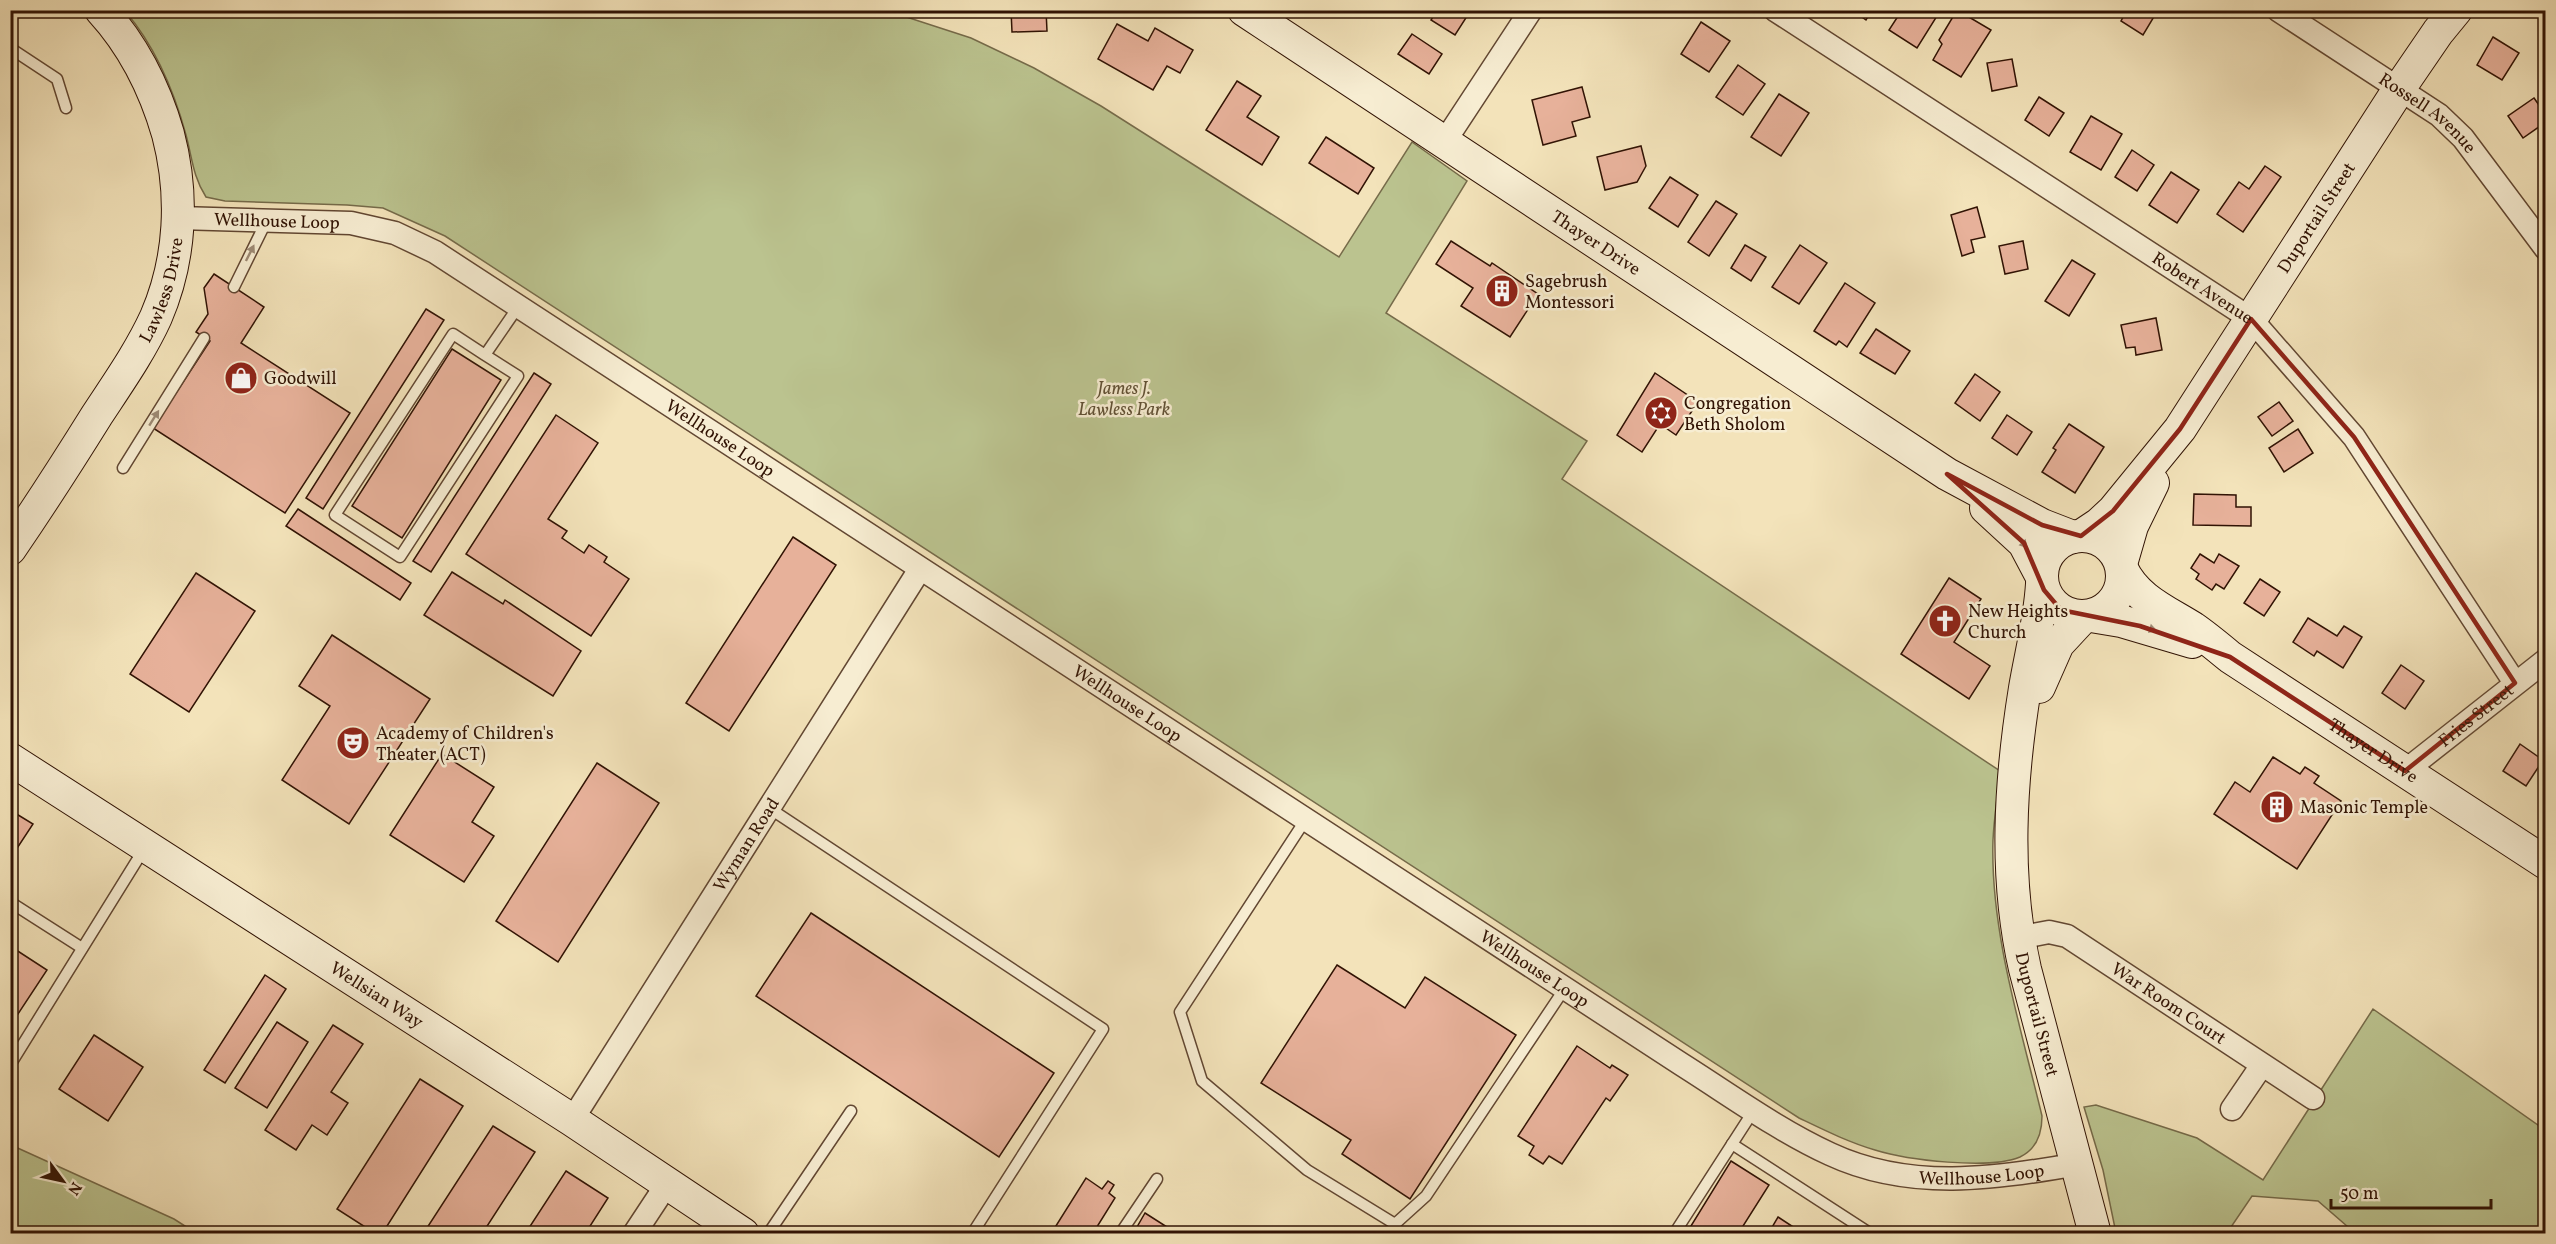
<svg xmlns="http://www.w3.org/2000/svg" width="2556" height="1244" viewBox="0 0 2556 1244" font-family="Vollkorn,serif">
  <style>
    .green { fill: #bbc38f; stroke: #766b4a; stroke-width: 1.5 }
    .building { fill: #e7b19a; stroke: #311304; stroke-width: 1.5 }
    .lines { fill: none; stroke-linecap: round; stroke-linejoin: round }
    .lane-casing { stroke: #624732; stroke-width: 13 }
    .street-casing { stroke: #624732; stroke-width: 25 }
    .secondary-casing { stroke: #311304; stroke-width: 34 }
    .lane { stroke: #f7edd2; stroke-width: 10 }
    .street { stroke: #f7edd2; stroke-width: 22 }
    .secondary { stroke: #f7edd2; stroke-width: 32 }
    .oneway { fill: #9e8b75 }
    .marked { fill: none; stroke: #8f2418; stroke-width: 4.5; stroke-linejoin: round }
    .labels { text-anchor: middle; stroke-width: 5; stroke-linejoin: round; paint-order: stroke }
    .street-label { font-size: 18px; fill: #311304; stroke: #f7edd2 }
    .poi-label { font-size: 18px; fill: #311304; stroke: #f7edd2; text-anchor: start }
    .park-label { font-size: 18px; font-style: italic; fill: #615135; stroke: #f7edd2 }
  </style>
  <rect width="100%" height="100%" fill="#f3e3ba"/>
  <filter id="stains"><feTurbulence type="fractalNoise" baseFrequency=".00333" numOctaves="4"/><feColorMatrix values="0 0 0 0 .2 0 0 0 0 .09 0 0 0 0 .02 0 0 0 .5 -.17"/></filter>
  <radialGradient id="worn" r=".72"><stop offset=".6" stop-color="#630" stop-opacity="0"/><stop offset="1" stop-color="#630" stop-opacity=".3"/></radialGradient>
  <!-- green -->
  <g class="green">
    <path d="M125 11H888L971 38 1034 68 1101 106 1339 257 1412 142 1467 181 1386 313 1587 441 1562 479 2000 771C1998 794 1994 817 1993 840 1990 931 2021 1028 2042 1116 2042 1132 2037 1149 2020 1157 1989 1170 1907 1160 1875 1150 1848 1142 1824 1130 1799 1118L445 236 383 208 347 205 225 201 206 197C193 177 192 157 186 135 174 91 155 46 125 11Z"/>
    <polygon points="2373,1009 2545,1130 2545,1233 2355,1233 2318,1201 2252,1196 2227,1233 2116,1233 2103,1170 2084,1107 2096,1105 2197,1138 2263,1180"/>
    <polygon points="11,1145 174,1219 196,1233 11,1233"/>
  </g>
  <!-- building -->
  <g class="building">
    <polygon points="1011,10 1046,10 1047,31 1012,32"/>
    <polygon points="1437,10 1471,10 1455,35 1431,20"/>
    <polygon points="1852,10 1872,10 1866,20"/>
    <polygon points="1902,10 1928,10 1937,16 1917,48 1889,30"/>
    <polygon points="1957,10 1991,30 1961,77 1933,60 1942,44 1939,40"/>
    <polygon points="2127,10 2158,10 2143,35 2121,21"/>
    <polygon points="1701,22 1730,41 1709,72 1681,54"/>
    <polygon points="1117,24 1148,41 1155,28 1193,50 1180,73 1167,66 1153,90 1098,59"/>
    <polygon points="1412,34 1442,54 1429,74 1398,54"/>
    <polygon points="2493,37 2519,53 2502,80 2477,65"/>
    <polygon points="2012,59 2017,86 1992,91 1987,63"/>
    <polygon points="1738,65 1765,84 1743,115 1716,97"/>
    <polygon points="1237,81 1261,96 1247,117 1279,137 1262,165 1206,130"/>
    <polygon points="1582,87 1590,117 1572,122 1576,136 1543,145 1532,100"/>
    <polygon points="1779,94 1809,113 1781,156 1751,137"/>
    <polygon points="2039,97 2064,113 2049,136 2025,120"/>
    <polygon points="2534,98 2546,115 2546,122 2523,138 2508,116"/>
    <polygon points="2091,116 2122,134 2101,170 2070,152"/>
    <polygon points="1326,137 1374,168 1358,194 1309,163"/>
    <polygon points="1641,146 1646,166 1637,182 1605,190 1597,157"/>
    <polygon points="2132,150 2154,165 2137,191 2115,177"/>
    <polygon points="2265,166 2281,177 2243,232 2217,214 2239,182 2249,189"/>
    <polygon points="2171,172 2199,190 2177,223 2149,205"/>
    <polygon points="1670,177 1698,195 1678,227 1649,208"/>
    <polygon points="1716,201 1737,214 1709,256 1688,242"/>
    <polygon points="1977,207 1985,237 1971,240 1974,252 1962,256 1951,215"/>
    <polygon points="1451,241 1490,266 1492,263 1538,294 1510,337 1461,306 1473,288 1436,264"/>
    <polygon points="2023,241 2028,269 2005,274 1999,246"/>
    <polygon points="1745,245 1766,257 1751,281 1731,268"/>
    <polygon points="1800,245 1827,263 1799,304 1772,287"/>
    <polygon points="2072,260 2095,274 2069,316 2045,301"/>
    <polygon points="214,274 264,307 241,343 350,413 285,513 153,428 210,341 196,332 208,314 204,288"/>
    <polygon points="1845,283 1875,303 1847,347 1839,341 1836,345 1814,331"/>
    <polygon points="426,309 444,320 323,509 306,498"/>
    <polygon points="2156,318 2162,350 2136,355 2135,347 2126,348 2121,325"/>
    <polygon points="1876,329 1910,351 1895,374 1860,353"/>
    <polygon points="452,349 501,380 402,538 352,506"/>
    <polygon points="534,373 551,384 431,572 413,561"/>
    <polygon points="1655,373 1698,402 1676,435 1660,424 1642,452 1617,435"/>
    <polygon points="1975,374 2000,392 1980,421 1955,403"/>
    <polygon points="2279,402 2293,421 2272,436 2258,417"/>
    <polygon points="556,415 598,443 548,519 567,531 562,538 584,553 589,545 607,557 604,562 629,579 591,636 466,554"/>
    <polygon points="2007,415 2032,432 2017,455 1992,438"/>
    <polygon points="2069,424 2104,447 2075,493 2042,472 2056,450 2053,448"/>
    <polygon points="2298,429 2313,453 2284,472 2269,448"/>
    <polygon points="2194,494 2236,495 2236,507 2251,507 2251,526 2193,525"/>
    <polygon points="298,509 411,583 400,600 286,526"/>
    <polygon points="793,537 836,565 729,731 686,703"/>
    <polygon points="2200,554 2214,563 2219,554 2239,566 2224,589 2216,584 2212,590 2196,579 2199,574 2191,568"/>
    <polygon points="452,572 503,604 505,600 581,651 553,696 424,615"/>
    <polygon points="196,573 255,611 189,712 130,674"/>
    <polygon points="1949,578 1981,599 1954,642 1990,666 1969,699 1901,654"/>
    <polygon points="2260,579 2280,592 2264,616 2244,603"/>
    <polygon points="2308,618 2337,636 2344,626 2362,637 2343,668 2317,651 2314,656 2293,642"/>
    <polygon points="332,635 430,699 349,824 282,780 330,706 299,686"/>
    <polygon points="2401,665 2424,681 2405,709 2382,693"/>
    <polygon points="2520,744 2543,760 2526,786 2503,771"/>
    <polygon points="442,754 494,787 472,822 494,836 464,882 390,835"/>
    <polygon points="2273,757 2300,774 2305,767 2319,776 2314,783 2341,801 2297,869 2214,814 2235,782 2250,792"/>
    <polygon points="597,763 659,803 558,962 496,921"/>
    <polygon points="10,810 33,824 10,859"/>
    <polygon points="811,913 1054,1073 999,1157 756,996"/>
    <polygon points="10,946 47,970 14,1020 10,1017"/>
    <polygon points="1337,965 1405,1008 1425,977 1516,1035 1410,1199 1342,1154 1351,1140 1261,1083"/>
    <polygon points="265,975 286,989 225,1083 204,1070"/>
    <polygon points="277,1022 308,1042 267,1108 235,1088"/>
    <polygon points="333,1025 363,1044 331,1092 348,1103 327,1135 312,1125 296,1150 265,1130"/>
    <polygon points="94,1035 143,1067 108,1121 59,1089"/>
    <polygon points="1577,1046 1610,1068 1612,1065 1628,1075 1610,1101 1606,1098 1562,1164 1549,1156 1543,1164 1529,1155 1534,1146 1518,1136"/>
    <polygon points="420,1079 463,1106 382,1234 376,1234 337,1209"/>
    <polygon points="493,1126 535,1152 482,1234 423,1234"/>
    <polygon points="1731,1161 1769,1185 1738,1234 1686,1234"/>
    <polygon points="566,1171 608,1198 585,1234 525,1234"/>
    <polygon points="1086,1178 1102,1189 1108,1181 1114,1185 1109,1193 1115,1198 1095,1230 1096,1234 1058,1234 1054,1229"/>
    <polygon points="1145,1213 1178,1234 1133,1234"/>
    <polygon points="1778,1217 1804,1234 1768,1234"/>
  </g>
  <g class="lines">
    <!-- lane casing -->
    <g class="lane-casing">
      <g id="lane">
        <polyline points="10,48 57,79 66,108"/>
        <polyline points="234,287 267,220"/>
        <polyline points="485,355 453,334 335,515 400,557 518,376 485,355 518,307"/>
        <polyline points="123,468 204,338"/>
        <polyline points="769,808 1103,1029 972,1234"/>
        <polyline points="1306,819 1180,1012 1202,1081 1307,1170 1395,1224 1426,1196 1565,988"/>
        <polyline points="10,902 82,948"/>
        <polyline points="10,1065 144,849"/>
        <polyline points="1732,1144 1871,1234"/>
        <polyline points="768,1234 851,1111"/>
        <polyline points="1120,1234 1157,1179"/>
        <polyline points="1674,1234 1754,1110"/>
      </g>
    </g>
    <!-- street casing -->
    <g class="street-casing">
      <g id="street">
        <path id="s1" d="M1775 10 2251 319 2354 437 2515 683"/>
        <path id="s2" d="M2278 10 2439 115 2463 138 2546 249"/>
        <polyline points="1445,141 1531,10"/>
        <path id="s3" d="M179 218 351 223 395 233 435 252 1681 1064C1730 1095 1778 1130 1830 1154 1909 1191 1995 1179 2078 1164"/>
        <path id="s4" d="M2405 771 2546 660"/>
        <path id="s5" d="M2018 938 2049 932 2067 936 2313 1098"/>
        <polyline points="2232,1109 2262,1065"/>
        <path id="s6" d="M572 1120 920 569"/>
        <polyline points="634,1234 667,1184"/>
      </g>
    </g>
    <!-- secondary casing -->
    <g class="secondary-casing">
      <g id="secondary">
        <path id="s7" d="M1244 10 1947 474 2042 525 2073 537"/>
        <polyline points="1986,508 2024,543 2042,577"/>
        <path id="s8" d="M2081 536 2099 524 2113 511 2180 429 2399 89 2438 32 2456 10"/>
        <circle cx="2082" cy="576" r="40"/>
        <path id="s9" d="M10 549C40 505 69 460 97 415 118 383 140 352 156 317 181 259 184 195 168 134 155 89 133 45 101 10"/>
        <polyline points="2121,564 2132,526 2153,483"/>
        <path id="s10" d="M2122 569C2136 599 2166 611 2193 628 2206 637 2218 647 2230 657L2546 863"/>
        <path id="s11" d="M2042 584C2040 619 2031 653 2025 688 2010 781 2004 877 2025 969L2095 1234"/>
        <polyline points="2091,616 2121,621 2192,642"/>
        <polyline points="2039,687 2058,644 2084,616"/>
        <path id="s12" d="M10 759 572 1120 743 1234"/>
      </g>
    </g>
    <!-- lane -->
    <use href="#lane" class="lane"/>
    <!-- street -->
    <use href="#street" class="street"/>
    <!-- secondary -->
    <use href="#secondary" class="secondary"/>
  </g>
  <!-- one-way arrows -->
  <defs><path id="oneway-solid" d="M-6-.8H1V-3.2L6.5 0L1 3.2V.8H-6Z" transform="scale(1.5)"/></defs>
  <g class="oneway">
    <use href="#oneway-solid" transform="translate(250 253) rotate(-63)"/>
    <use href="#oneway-solid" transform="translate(154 418) rotate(-58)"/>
    <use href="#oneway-solid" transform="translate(2021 541) rotate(47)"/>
    <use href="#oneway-solid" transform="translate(2148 628) rotate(17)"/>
  </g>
  <!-- marked area -->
  <path class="marked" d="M2251 319 2354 437 2515 683 2405 771 2230 657 2140 626 2061 610 2044 590 2024 543 1947 474 2042 525 2081 536 2113 511 2180 429Z"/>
  <!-- icons -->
  <defs>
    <g id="building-disc" transform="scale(1.725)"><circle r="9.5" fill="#8f2418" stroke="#f7edd2"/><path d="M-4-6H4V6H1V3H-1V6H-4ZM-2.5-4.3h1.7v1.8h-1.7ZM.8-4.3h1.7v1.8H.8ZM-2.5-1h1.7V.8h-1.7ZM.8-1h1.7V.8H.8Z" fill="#fff"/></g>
    <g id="shop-disc" transform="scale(1.725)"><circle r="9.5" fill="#8f2418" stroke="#f7edd2"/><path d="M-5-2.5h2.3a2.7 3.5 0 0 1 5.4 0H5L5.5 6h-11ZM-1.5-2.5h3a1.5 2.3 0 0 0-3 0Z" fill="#fff"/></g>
    <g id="synagogue-disc" transform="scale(1.725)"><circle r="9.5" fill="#8f2418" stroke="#f7edd2"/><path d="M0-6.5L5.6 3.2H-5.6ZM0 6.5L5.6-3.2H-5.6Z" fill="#fff"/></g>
    <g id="church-disc" transform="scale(1.725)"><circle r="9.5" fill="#8f2418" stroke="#f7edd2"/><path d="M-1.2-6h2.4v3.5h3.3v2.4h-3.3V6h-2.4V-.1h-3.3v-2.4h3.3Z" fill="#fff"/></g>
    <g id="theatre-disc" transform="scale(1.725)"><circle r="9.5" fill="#8f2418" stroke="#f7edd2"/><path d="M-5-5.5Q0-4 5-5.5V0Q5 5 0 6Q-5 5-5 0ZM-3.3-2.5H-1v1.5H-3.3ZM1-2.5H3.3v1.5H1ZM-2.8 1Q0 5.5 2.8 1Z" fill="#fff"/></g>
  </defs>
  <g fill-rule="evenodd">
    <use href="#building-disc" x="1502" y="291"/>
    <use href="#shop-disc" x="241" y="378"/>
    <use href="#synagogue-disc" x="1661" y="413"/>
    <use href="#church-disc" x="1945" y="621"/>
    <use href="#theatre-disc" x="353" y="743"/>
    <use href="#building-disc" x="2277" y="807"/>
  </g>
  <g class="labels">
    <!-- street labels -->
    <g class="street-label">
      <text dy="6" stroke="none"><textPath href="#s2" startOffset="182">Rossell Avenue</textPath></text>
      <text dy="6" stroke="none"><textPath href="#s8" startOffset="398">Duportail Street</textPath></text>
      <text dy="6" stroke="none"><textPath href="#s3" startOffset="98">Wellhouse Loop</textPath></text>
      <text dy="6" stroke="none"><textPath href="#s7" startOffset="422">Thayer Drive</textPath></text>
      <text dy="6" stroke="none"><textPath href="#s9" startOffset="302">Lawless Drive</textPath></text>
      <text dy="6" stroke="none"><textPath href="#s1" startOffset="510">Robert Avenue</textPath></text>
      <text dy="6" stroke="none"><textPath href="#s3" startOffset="602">Wellhouse Loop</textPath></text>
      <text dy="6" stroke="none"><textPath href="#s3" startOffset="1088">Wellhouse Loop</textPath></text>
      <text dy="6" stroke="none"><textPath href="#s4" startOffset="90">Fries Street</textPath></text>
      <text dy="6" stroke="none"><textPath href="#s10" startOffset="312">Thayer Drive</textPath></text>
      <text dy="6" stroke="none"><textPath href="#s6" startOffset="326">Wyman Road</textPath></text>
      <text dy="6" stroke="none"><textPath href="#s3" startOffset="1574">Wellhouse Loop</textPath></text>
      <text dy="6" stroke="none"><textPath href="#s12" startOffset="436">Wellsian Way</textPath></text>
      <text dy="6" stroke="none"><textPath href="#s5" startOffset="172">War Room Court</textPath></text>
      <text dy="6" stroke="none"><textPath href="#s11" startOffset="435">Duportail Street</textPath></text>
      <text dy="6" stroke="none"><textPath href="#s3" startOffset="2078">Wellhouse Loop</textPath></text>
    </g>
    <!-- poi labels -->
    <g class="poi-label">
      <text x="1525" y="287">Sagebrush<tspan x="1525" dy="21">Montessori</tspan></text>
      <text x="264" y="384">Goodwill</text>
      <text x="1684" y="409">Congregation<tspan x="1684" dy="21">Beth Sholom</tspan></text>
      <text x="1968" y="617">New Heights<tspan x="1968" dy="21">Church</tspan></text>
      <text x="376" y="739">Academy of Children's<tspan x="376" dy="21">Theater (ACT)</tspan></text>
      <text x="2300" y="813">Masonic Temple</text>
    </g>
    <!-- park labels -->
    <g class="park-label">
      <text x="1124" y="394">James J.<tspan x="1124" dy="21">Lawless Park</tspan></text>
    </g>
  </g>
  <!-- margin -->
  <rect width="2556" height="1244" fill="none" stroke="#f3e3ba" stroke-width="36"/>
  <rect x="12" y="12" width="2532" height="1220" fill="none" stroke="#311304" stroke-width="3"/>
  <rect x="18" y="18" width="2520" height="1208" fill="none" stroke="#311304" stroke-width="1.5"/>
  <!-- north arrow -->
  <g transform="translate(63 1181) rotate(123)" stroke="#f7edd2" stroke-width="4.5" paint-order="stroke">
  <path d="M0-4.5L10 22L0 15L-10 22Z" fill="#311304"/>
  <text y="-9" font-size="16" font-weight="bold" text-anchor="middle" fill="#311304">N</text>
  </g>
  <!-- scale -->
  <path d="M2331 1199v9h160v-9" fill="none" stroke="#311304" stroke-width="3"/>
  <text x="2340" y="1199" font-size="18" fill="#311304" stroke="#f7edd2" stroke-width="4.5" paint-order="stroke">50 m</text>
  <rect width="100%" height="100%" filter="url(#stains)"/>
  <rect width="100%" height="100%" fill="url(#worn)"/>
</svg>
